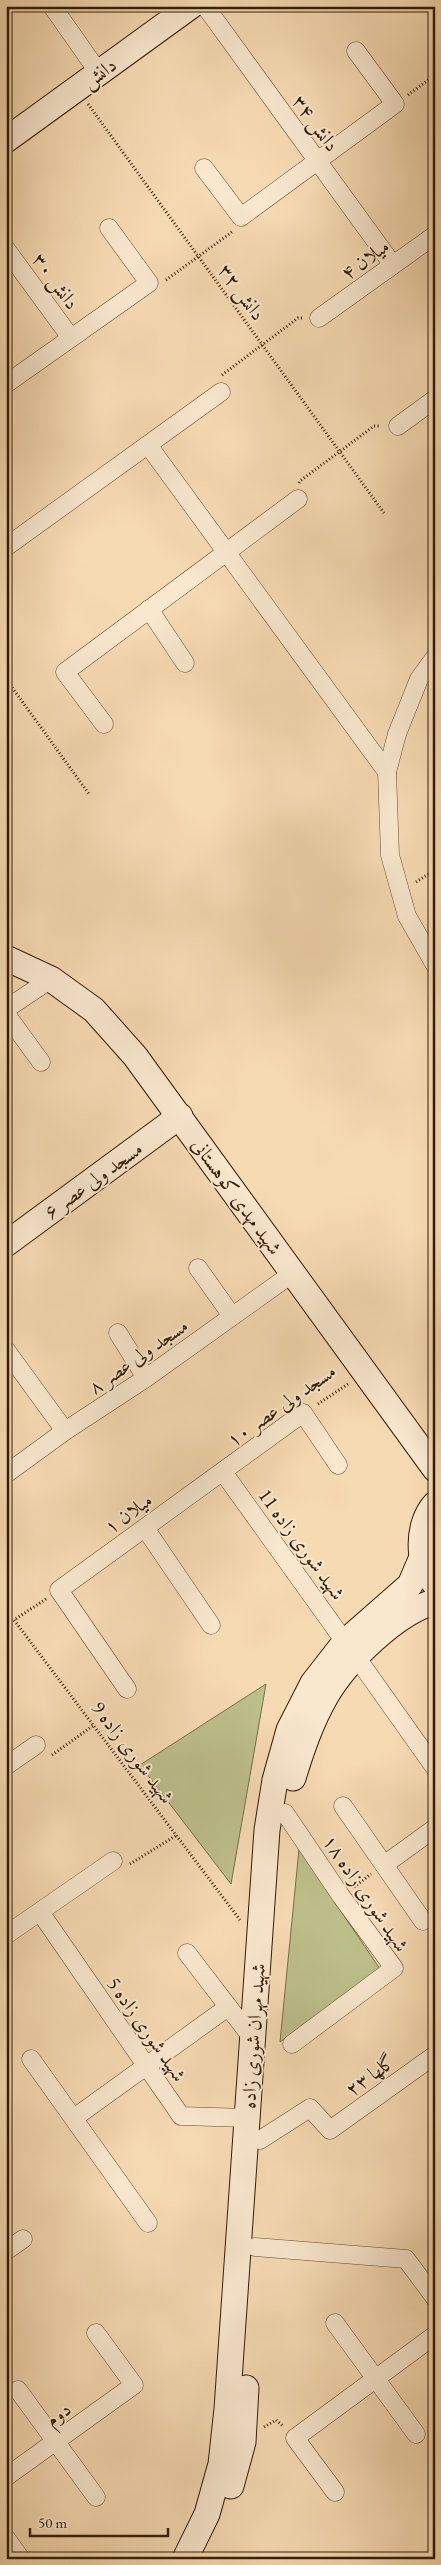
<svg xmlns="http://www.w3.org/2000/svg" width="441" height="2565" viewBox="0 0 441 2565" font-family="'EB Garamond',Amiri,serif">
  <style>
    .green { fill: #bdbf8b; stroke: #786e48 }
    .lines { fill: none; stroke-linecap: round; stroke-linejoin: round }
    .street-casing { stroke: #634c31; stroke-width: 19 }
    .secondary-casing { stroke: #321c06; stroke-width: 27 }
    .path { stroke: #321c06; stroke-width: 3; stroke-dasharray: 1 2.5; stroke-linecap: butt }
    .street { stroke: #f9e7ce; stroke-width: 18 }
    .secondary { stroke: #f9e7ce; stroke-width: 25 }
    .labels { text-anchor: middle; stroke-width: 4; stroke-linejoin: round; paint-order: stroke }
    .street-label { font-size: 20px; fill: #321c06; stroke: #f9e7ce }
  </style>
  <rect width="100%" height="100%" fill="#f6dab3"/>
  <filter id="stains"><feTurbulence type="fractalNoise" baseFrequency=".004" numOctaves="4"/><feColorMatrix values="0 0 0 0 .2 0 0 0 0 .09 0 0 0 0 .02 0 0 0 .5 -.17"/></filter>
  <radialGradient id="worn" r=".72"><stop offset=".6" stop-color="#630" stop-opacity="0"/><stop offset="1" stop-color="#630" stop-opacity=".3"/></radialGradient>
  <!-- green -->
  <g class="green">
    <polygon points="266,1684 231,1884 140,1765"/>
    <polygon points="299,1849 380,1969 280,2042"/>
  </g>
  <g class="lines">
    <!-- street casing -->
    <g class="street-casing">
      <g id="street">
        <polyline points="52,6 99,73"/>
        <polyline points="205,6 393,265"/>
        <polyline points="204,168 241,217 395,104 356,51"/>
        <polyline points="6,249 71,338"/>
        <polyline points="319,318 435,235"/>
        <polyline points="6,384 149,283 109,228"/>
        <polyline points="398,426 435,399"/>
        <polyline points="148,445 387,772"/>
        <polyline points="6,547 221,392"/>
        <polyline points="149,609 185,663"/>
        <polyline points="435,657 419,679 397,734 387,772 390,855 407,916 435,965"/>
        <polyline points="104,724 65,672 298,499"/>
        <polyline points="6,1009 51,979"/>
        <polyline points="6,1014 41,1062"/>
        <polyline points="198,1268 232,1316"/>
        <polyline points="118,1333 146,1378"/>
        <polyline points="6,1350 65,1431"/>
        <polyline points="223,1472 345,1642"/>
        <polyline points="6,1474 65,1431 146,1378 293,1273"/>
        <polyline points="145,1528 211,1625"/>
        <polyline points="357,1658 435,1768"/>
        <polyline points="127,1689 59,1590 303,1413 338,1465"/>
        <polyline points="6,1766 36,1745"/>
        <polyline points="343,1806 423,1921"/>
        <polyline points="285,1813 341,1896 394,1968 292,2044"/>
        <polyline points="384,1865 435,1828"/>
        <polyline points="40,1912 181,2116 247,2118"/>
        <polyline points="6,1935 113,1861"/>
        <polyline points="187,1953 253,2039"/>
        <polyline points="31,2059 148,2223"/>
        <polyline points="74,2118 228,2007"/>
        <polyline points="260,2140 310,2108 330,2130 435,2055"/>
        <polyline points="255,2247 406,2259 435,2298"/>
        <polyline points="6,2251 23,2239"/>
        <polyline points="335,2323 416,2434"/>
        <polyline points="18,2390 96,2497"/>
        <polyline points="6,2477 134,2385 96,2333"/>
        <polyline points="335,2492 295,2438 435,2335"/>
        <polyline points="6,2538 21,2559"/>
      </g>
    </g>
    <!-- secondary casing -->
    <g class="secondary-casing">
      <g id="secondary">
        <polyline points="6,140 191,6"/>
        <polyline points="6,958 51,979 94,1010 135,1056 435,1469"/>
        <polyline points="6,1244 180,1116"/>
        <path d="M435 1504C417 1523 416 1565 435 1584"/>
        <path d="M293 1778C302 1749 311 1722 326 1696 345 1663 397 1611 435 1602"/>
        <polyline points="231,2486 243,2442 246,2388"/>
        <polyline points="185,2559 207,2514 221,2464 227,2409 267,1830 275,1780 289,1730 313,1683 345,1642 410,1585 422,1557"/>
      </g>
    </g>
    <!-- path -->
    <g class="path">
      <polyline points="408,95 435,75"/>
      <polyline points="88,104 384,513"/>
      <polyline points="166,280 232,232"/>
      <polyline points="222,375 298,318 304,318"/>
      <polyline points="299,483 300,481 374,426 380,426"/>
      <polyline points="6,679 89,794"/>
      <polyline points="416,882 435,870"/>
      <polyline points="318,1404 348,1384"/>
      <polyline points="46,1599 14,1620 240,1920"/>
      <polyline points="52,1755 94,1725"/>
      <polyline points="130,1864 177,1835"/>
      <polyline points="354,1887 371,1874"/>
      <polyline points="264,2427 276,2420 283,2426"/>
    </g>
    <!-- street -->
    <use href="#street" class="street"/>
    <!-- secondary -->
    <use href="#secondary" class="secondary"/>
  </g>
  <g class="labels">
    <!-- street labels -->
    <g class="street-label">
      <text transform="translate(99 73) rotate(-36)" y="7">دانش</text>
      <text transform="translate(316 123) rotate(54)" y="7">دانش ۳۴</text>
      <text transform="translate(365 259) rotate(-36)" y="7">میلان ۴</text>
      <text transform="translate(56 281) rotate(54)" y="7">دانش ۳۰</text>
      <text transform="translate(242 292) rotate(54)" y="7">دانش ۳۲</text>
      <text transform="translate(93 1180) rotate(-36)" y="7">مسجد ولی عصر ۶</text>
      <text transform="translate(237 1196) rotate(54)" y="7">شهید مهدی کوهستانی</text>
      <text transform="translate(138 1356) rotate(-35)" y="7">مسجد ولی عصر ۸</text>
      <text transform="translate(281 1405) rotate(-35)" y="7">مسجد ولی عصر ۱۰</text>
      <text transform="translate(128 1513) rotate(-36)" y="7">میلان ۱</text>
      <text transform="translate(302 1544) rotate(54)" y="7">شهید شوری زاده 11</text>
      <text transform="translate(133 1752) rotate(53)" y="7">شهید شوری زاده 9</text>
      <text transform="translate(366 1893) rotate(56)" y="7">شهید شوری زاده ۱۸</text>
      <text transform="translate(147 2029) rotate(55)" y="7">شهید شوری زاده 5</text>
      <text transform="translate(253 2036) rotate(-86)" y="7">شهید مهران شوری زاده</text>
      <text transform="translate(370 2075) rotate(-36)" y="7">گلها ۲۳</text>
      <text transform="translate(58 2414) rotate(-36)" y="7">دوم</text>
    </g>
  </g>
  <!-- margin -->
  <rect width="441" height="2565" fill="none" stroke="#f6dab3" stroke-width="25"/>
  <rect x="8" y="8" width="426" height="2550" fill="none" stroke="#321c06" stroke-width="2.5"/>
  <rect x="12" y="12" width="416" height="2540" fill="none" stroke="#321c06"/>
  <!-- scale -->
  <path d="M30 2528v8h138v-8" fill="none" stroke="#321c06" stroke-width="2.5"/>
  <text x="38" y="2528" font-size="15" fill="#321c06" stroke="#f9e7ce" stroke-width="4" paint-order="stroke">50 m</text>
  <rect width="100%" height="100%" filter="url(#stains)"/>
  <rect width="100%" height="100%" fill="url(#worn)"/>
</svg>
